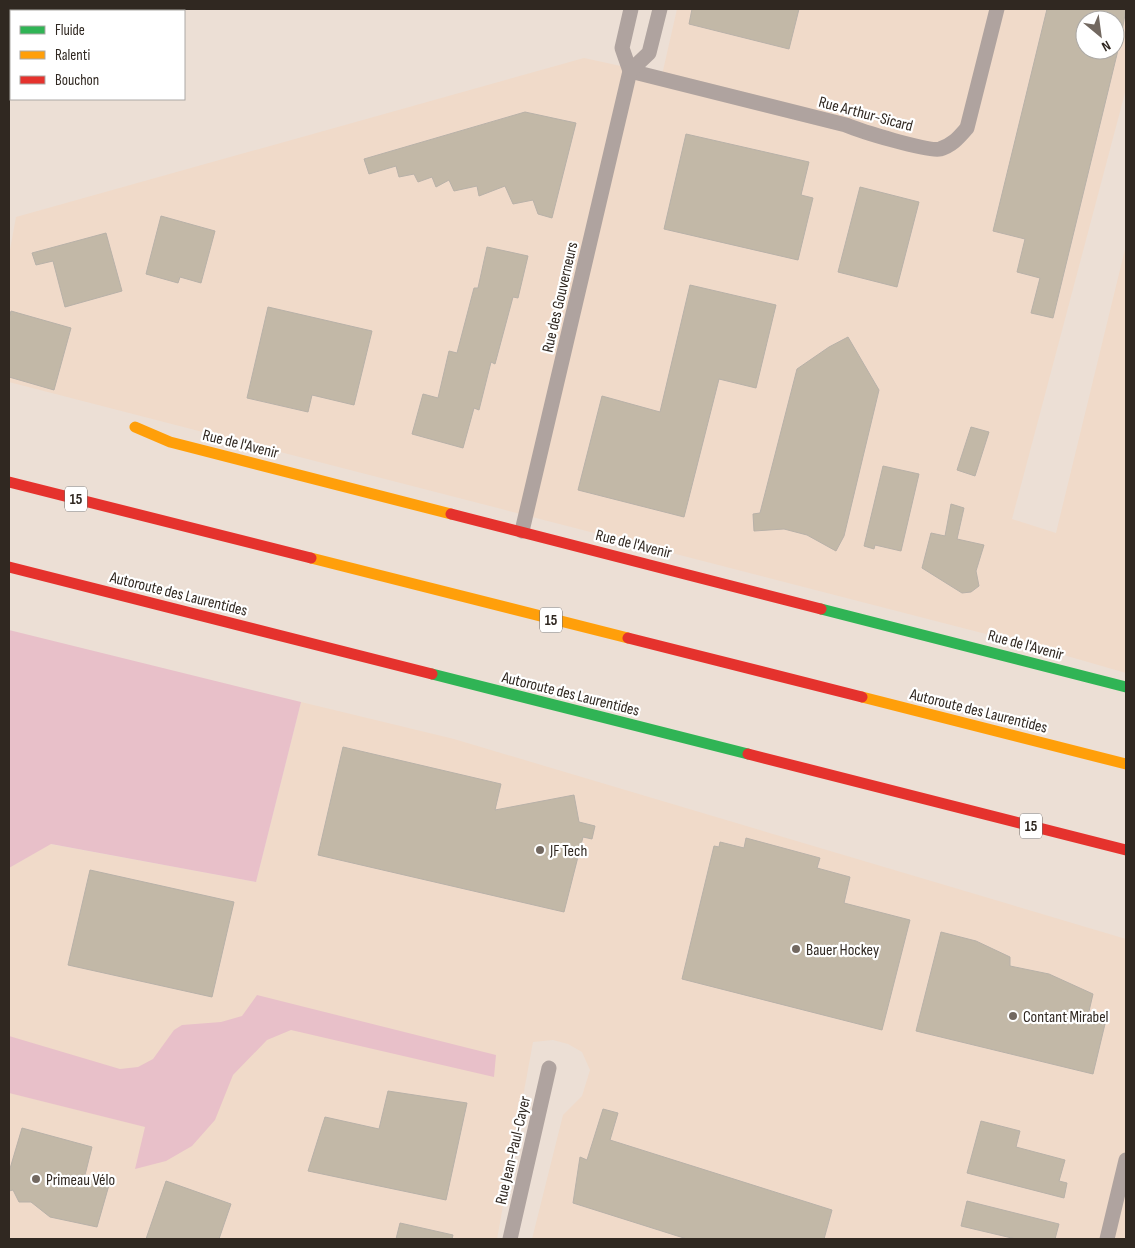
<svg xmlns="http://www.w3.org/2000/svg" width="1135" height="1248" viewBox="0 0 1135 1248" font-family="'Sofia Sans Condensed',sans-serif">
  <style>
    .built { fill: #f0dac9; fill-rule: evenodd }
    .green { fill: #e8c0c9 }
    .building { fill: #c2b8a7; stroke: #b8b1a8 }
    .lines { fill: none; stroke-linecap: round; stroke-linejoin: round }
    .street { stroke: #afa39f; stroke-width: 15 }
    .fast { stroke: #30b455; stroke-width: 11 }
    .slow { stroke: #ff9f0a; stroke-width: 11 }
    .jam { stroke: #e5322d; stroke-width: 11 }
    .poi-dot { fill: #726860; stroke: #fff; stroke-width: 2 }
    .labels { text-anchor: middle; stroke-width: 4.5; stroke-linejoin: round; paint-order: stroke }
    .shield { fill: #fff; stroke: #6e6864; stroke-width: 1 }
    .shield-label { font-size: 15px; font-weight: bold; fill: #302821 }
    .street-label { font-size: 16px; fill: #302821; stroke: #fff }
    .poi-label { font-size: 16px; fill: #302821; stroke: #fff; text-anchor: start }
  </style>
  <rect width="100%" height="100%" fill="#ecdfd5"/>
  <!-- built -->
  <g class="built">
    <path d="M677 9H1126V89L1012 519 1056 533 1126 245V673L1029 645 9 382V255L16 217 584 58 662 75ZM1085 20H1115V50H1085Z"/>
    <polygon points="301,702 454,739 1126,939 1126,1239 532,1239 563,1115 582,1096 590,1070 582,1052 568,1044 553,1040 533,1042 497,1239 9,1239 9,868 50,844 256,882"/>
  </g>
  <!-- green -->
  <g class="green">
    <polygon points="9,630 301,702 256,882 51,844 9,868"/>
    <polygon points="257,995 496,1055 494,1077 291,1030 267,1040 233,1075 215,1120 192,1146 166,1161 135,1169 145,1127 9,1093 9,1036 120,1069 138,1067 153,1059 174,1030 182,1025 221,1022 242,1016"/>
  </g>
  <!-- building -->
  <g class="building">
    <polygon points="692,9 799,9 789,49 689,24"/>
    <polygon points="1047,9 1126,9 1119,48 1115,47 1115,20 1085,20 1085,50 1118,50 1053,318 1031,313 1040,278 1017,272 1025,239 993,231"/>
    <polygon points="525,112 576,123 552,218 538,214 533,200 513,204 505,186 479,196 477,186 454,191 449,180 436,187 432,177 418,182 414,174 399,177 396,166 369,174 364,159"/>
    <polygon points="686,134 809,162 801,195 813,198 798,260 664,229"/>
    <polygon points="860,187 919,202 897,287 838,272"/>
    <polygon points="161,216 215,231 201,283 180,277 178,283 146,274"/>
    <polygon points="106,233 122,291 65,307 53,261 36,265 32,253"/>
    <polygon points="487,247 528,256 518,298 513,297 495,364 491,362 479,410 474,408 463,448 412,434 423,394 438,398 449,351 457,353 474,288 478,288"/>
    <polygon points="690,285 776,305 756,388 719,379 684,517 578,490 602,396 660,412"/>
    <polygon points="268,307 372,331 354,405 312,395 308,412 247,398"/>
    <polygon points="11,311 71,328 54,390 9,377 9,318"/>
    <polygon points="848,337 879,390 844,536 836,551 807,535 784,529 754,531 753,514 760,513 797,369 829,347"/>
    <polygon points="971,427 989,432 975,476 957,470"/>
    <polygon points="883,466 919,474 901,551 875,545 874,549 864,546"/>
    <polygon points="951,504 964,508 957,539 984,545 976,571 979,586 971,592 962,593 922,568 931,533 945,536"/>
    <polygon points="343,747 501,784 495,810 574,795 579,822 595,826 592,839 583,837 564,912 318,855"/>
    <polygon points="746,838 820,858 817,868 850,877 844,903 910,920 882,1030 682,979 714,846 719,847 720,842 744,848"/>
    <polygon points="90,870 234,902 212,997 68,965"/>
    <polygon points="941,932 976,941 1010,957 1010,966 1049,974 1093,994 1087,1020 1105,1024 1093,1074 916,1031"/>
    <polygon points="388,1091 467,1103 446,1200 308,1171 325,1117 379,1129"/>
    <polygon points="603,1109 618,1113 610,1140 832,1210 824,1239 687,1239 573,1203 580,1157 587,1160"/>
    <polygon points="981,1121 1020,1131 1016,1147 1065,1160 1059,1181 1067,1183 1064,1198 967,1173"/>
    <polygon points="22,1128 92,1147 84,1179 109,1185 97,1227 50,1217 31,1202 19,1202 13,1190 9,1191 9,1172"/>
    <polygon points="166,1181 231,1204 219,1239 146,1239"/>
    <polygon points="967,1201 1059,1224 1055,1239 1016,1239 961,1226"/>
    <polygon points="400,1223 453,1235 452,1239 396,1239"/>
  </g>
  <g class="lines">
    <!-- street -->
    <g class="street">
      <path d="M630 71 846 125C860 131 928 152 940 149 953 145 959 137 967 128L997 9"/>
      <polyline points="630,71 622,48 631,9"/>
      <polyline points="522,531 630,71 649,53 660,9"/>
      <polyline points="510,1239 549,1068"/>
      <polyline points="1107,1239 1126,1160"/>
    </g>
    <!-- fast -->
    <g class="fast">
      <polyline points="821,609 1126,687"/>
      <polyline points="432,674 748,754"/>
    </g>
    <!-- slow -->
    <g class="slow">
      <polyline points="135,427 170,442 451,514"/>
      <polyline points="311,558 628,638"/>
      <polyline points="862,697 1126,764"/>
    </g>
    <!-- jam -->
    <g class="jam">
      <polyline points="9,482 311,558"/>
      <polyline points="451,514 821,609"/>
      <polyline points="9,567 432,674"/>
      <polyline points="628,638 862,697"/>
      <polyline points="748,754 1126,850"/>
    </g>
  </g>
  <!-- markers -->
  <g class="poi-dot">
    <circle cx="540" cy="850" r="5"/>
    <circle cx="796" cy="949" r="5"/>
    <circle cx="1013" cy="1016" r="5"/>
    <circle cx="36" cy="1179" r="5"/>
  </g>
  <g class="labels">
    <!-- shield labels -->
    <g class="shield">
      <rect x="65" y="486.5" width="22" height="25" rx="4"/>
      <rect x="540" y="607.5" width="22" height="25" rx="4"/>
      <rect x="1020" y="813.5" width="22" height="25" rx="4"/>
    </g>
    <g class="shield-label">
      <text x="76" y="504">15</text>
      <text x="551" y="625">15</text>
      <text x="1031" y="831">15</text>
    </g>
    <!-- street labels -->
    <g class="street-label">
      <text transform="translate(866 113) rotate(15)" y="6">Rue Arthur-Sicard</text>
      <text transform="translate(559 297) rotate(-77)" y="6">Rue des Gouverneurs</text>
      <text transform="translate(241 443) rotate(14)" y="6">Rue de l'Avenir</text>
      <text transform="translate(634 543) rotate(14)" y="6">Rue de l'Avenir</text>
      <text transform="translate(179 593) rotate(14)" y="6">Autoroute des Laurentides</text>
      <text transform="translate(1026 644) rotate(15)" y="6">Rue de l'Avenir</text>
      <text transform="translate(571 693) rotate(14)" y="6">Autoroute des Laurentides</text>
      <text transform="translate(979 710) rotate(14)" y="6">Autoroute des Laurentides</text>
      <text transform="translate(512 1150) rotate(-77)" y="6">Rue Jean-Paul-Cayer</text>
    </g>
    <!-- poi labels -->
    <g class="poi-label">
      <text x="550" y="856">JF Tech</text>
      <text x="806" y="955">Bauer Hockey</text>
      <text x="1023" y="1022">Contant Mirabel</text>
      <text x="46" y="1185">Primeau Vélo</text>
    </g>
  </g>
  <!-- border -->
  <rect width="1135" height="1248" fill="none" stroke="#302821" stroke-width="20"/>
  <!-- legend -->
  <rect x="10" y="10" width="175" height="90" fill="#ffffff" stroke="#aca9a6"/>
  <rect x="20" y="26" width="25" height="8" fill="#30b455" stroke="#aca9a6"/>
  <text x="55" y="35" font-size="15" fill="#302821">Fluide</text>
  <rect x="20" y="51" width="25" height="8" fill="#ff9f0a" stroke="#aca9a6"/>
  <text x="55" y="60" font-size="15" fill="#302821">Ralenti</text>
  <rect x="20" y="76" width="25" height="8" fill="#e5322d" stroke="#aca9a6"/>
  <text x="55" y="85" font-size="15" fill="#302821">Bouchon</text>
  <!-- north arrow -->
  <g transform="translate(1100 35) rotate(151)"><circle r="24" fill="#ffffff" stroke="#aca9a6"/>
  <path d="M0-4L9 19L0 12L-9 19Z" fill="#726860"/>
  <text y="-8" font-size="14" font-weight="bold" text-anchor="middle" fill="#302821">N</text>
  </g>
</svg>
